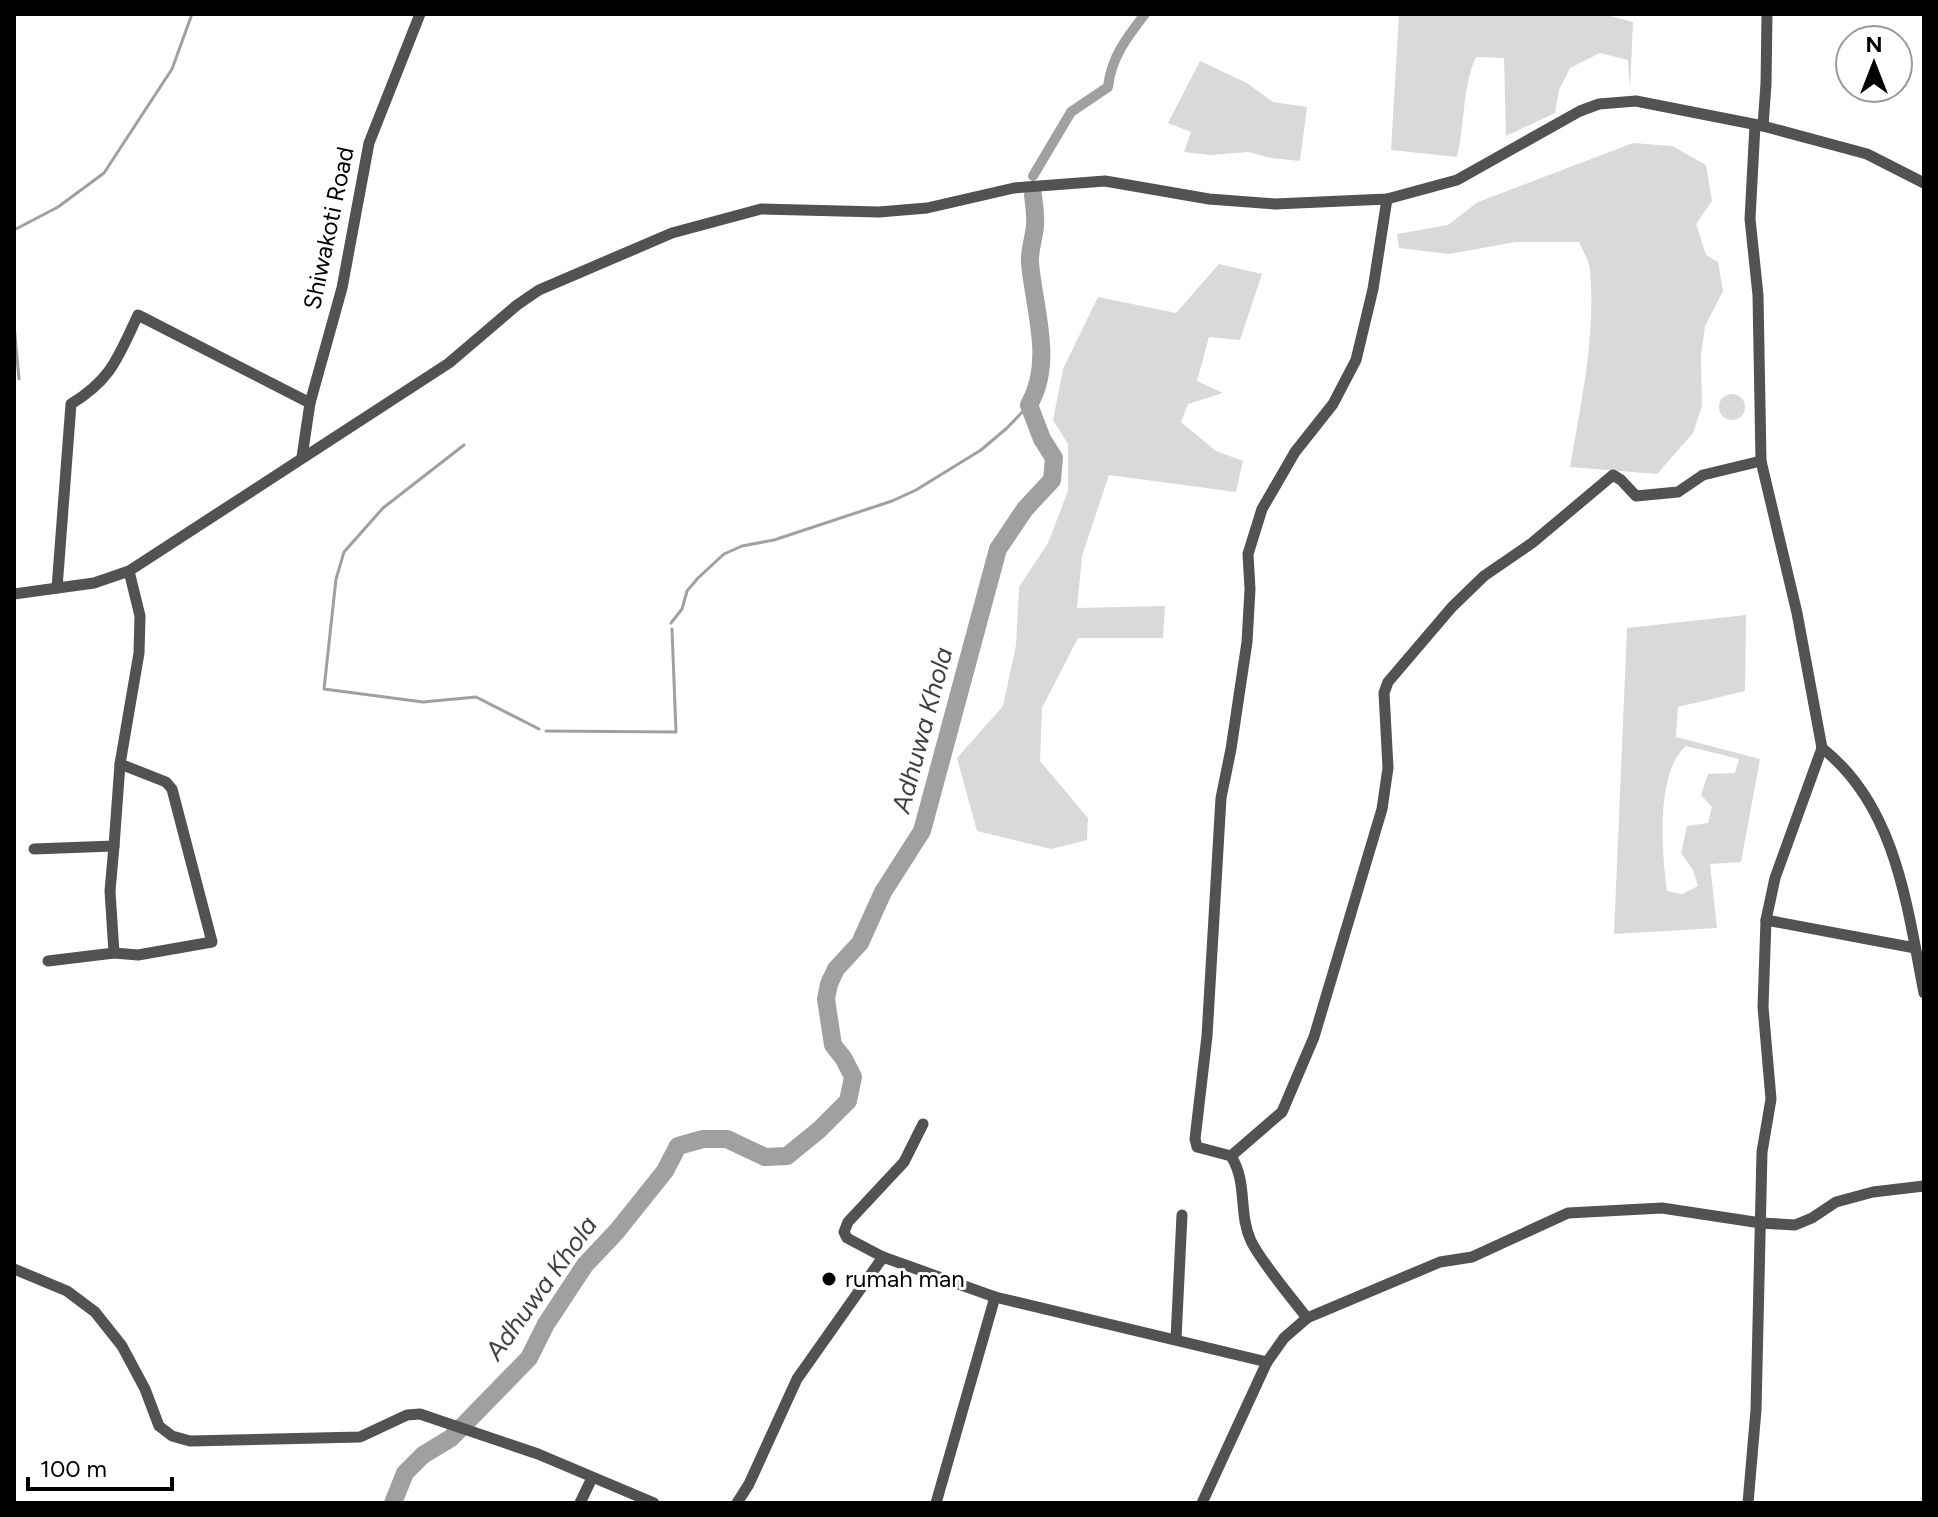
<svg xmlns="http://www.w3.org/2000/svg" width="1938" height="1517" viewBox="0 0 1938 1517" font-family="Figtree,sans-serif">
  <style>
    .green { fill: #d9d9d9; fill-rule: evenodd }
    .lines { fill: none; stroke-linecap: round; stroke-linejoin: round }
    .stream { stroke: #a0a0a0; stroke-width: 3 }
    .canal { stroke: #a0a0a0; stroke-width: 10 }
    .river { stroke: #a0a0a0; stroke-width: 18 }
    .minor { stroke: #525252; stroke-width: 11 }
    .poi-dot { fill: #000; stroke: #fff; stroke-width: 3 }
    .labels { text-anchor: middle; stroke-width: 6; stroke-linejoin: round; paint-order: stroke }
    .street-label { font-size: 24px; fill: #000; stroke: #fff }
    .poi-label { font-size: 24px; fill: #000; stroke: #fff; text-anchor: start }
    .water-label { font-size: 26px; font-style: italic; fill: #414141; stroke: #fff }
  </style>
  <rect width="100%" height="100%" fill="#fff"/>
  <!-- green -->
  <g class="green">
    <path d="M1399 14H1603L1633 22 1630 89 1628 60 1600 53 1570 68 1559 90 1555 113 1506 136 1504 58 1476 57C1462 88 1465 124 1457 157L1391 150Z"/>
    <polygon points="1200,61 1247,83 1273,102 1307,107 1300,161 1271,158 1248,152 1211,155 1184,152 1191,132 1168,123"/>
    <path d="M1633 143 1672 146 1706 165 1712 201 1696 224 1706 255 1718 262 1723 291 1705 326 1701 356 1702 406 1693 433 1657 474 1570 467C1581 403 1596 335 1590 270 1589 261 1583 251 1579 242H1516L1449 254 1399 248 1397 234 1448 225 1478 202Z"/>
    <polygon points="1219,264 1262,274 1240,340 1209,337 1197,381 1223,393 1188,404 1181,422 1216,451 1243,461 1236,492 1109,475 1082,556 1077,608 1165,606 1163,638 1078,638 1042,708 1040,761 1088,818 1087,840 1051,849 977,831 957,758 1003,706 1016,645 1019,587 1048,543 1068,491 1068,444 1053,420 1063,369 1098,297 1176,313"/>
    <circle cx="1732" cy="407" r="13"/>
    <path d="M1746 615 1745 691 1678 707 1676 737 1760 759 1741 862 1710 864 1717 928 1614 934 1627 628ZM1686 746 1739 759 1735 773 1708 774 1701 795 1712 807 1708 823 1687 826 1681 853 1693 870 1698 886 1682 894 1667 891C1662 854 1655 772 1686 746Z"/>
  </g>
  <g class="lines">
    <!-- stream -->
    <g class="stream">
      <polyline points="14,230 58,207 104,173 172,69 192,14"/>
      <polyline points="14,325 19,379"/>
      <polyline points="464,445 383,508 344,552 336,579 324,689 423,702 476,697 539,729"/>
      <polyline points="671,623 682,609 687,591 698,578 724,554 742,546 774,540 892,501 916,490 981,450 1007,428 1029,405"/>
      <polyline points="546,731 676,732 672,629"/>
    </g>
    <!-- canal -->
    <path class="canal" d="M1033 176 1071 112 1108 87C1111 58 1127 37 1145 14"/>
    <!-- river -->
    <path class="river" d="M393 1503 405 1473 423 1455 451 1438 529 1358 546 1324 585 1265 617 1231 665 1171 678 1146 703 1139H727L765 1157 787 1156 819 1130 848 1101 853 1077 844 1059 833 1045 826 999 829 984 836 969 860 943 883 892 922 831 998 549 1025 509 1052 480 1054 458 1042 439 1029 405C1054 362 1034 309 1030 263 1029 251 1034 238 1035 226 1036 216 1034 205 1033 195"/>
    <!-- minor -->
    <g class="minor">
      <path d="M1755 125 1750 219 1758 295 1761 461 1797 613 1822 748C1896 806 1907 906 1924 993"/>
      <polyline points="1763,126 1766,84 1767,14"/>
      <polyline points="302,457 310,403 342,288 369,143 420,14"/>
      <path d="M57 588 71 404C112 379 118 357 138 315L310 403"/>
      <polyline points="14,594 94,583 129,571 449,363 517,305 539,290 672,233 761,209 879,212 927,208 1014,188 1105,181 1209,199 1275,204 1387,199 1457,180 1580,111 1599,104 1636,101 1763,126 1867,154 1924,183"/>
      <polyline points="34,849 114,846 120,764 139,653 140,616 129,571"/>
      <polyline points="1766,920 1915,948"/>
      <polyline points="114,953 138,955 212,942 172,789 166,782 120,764"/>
      <polyline points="48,961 114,953 110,891 114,846"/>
      <polyline points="923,1124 904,1162 848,1222 844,1232 847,1238 883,1257 995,1297 1267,1362 1202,1503"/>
      <polyline points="1231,1156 1282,1112 1314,1037 1382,809 1388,768 1384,693 1388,682 1452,607 1484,576 1532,543 1613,475 1621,480 1636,496 1678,492 1703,475 1761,461"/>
      <polyline points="14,1269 67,1291 95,1312 122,1346 145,1389 159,1426 172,1436 190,1441 360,1437 407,1415 420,1414 538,1454 654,1503"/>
      <path d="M1307 1318C1292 1298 1261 1262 1251 1241 1238 1213 1248 1183 1231 1156L1197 1147 1195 1139 1207 1036 1221 798 1231 749 1247 642 1250 589 1248 554 1262 509 1295 452 1333 404 1356 360 1373 289 1387 199"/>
      <polyline points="1176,1339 1182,1215"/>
      <polyline points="1267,1362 1284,1338 1307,1318 1440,1262 1472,1257 1568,1213 1662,1208 1761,1223 1795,1225 1812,1218 1836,1202 1873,1192 1924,1186"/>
      <polyline points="580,1503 592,1478"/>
      <polyline points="737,1503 749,1484 797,1379 883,1257"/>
      <polyline points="936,1503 995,1297"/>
      <polyline points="1748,1503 1756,1410 1762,1152 1771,1099 1763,1007 1766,920 1775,878 1822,748"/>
    </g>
  </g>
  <!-- markers -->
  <circle class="poi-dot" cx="829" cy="1279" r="8"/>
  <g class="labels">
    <!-- street labels -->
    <g class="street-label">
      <text transform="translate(329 228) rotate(-78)" y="8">Shiwakoti Road</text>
    </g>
    <!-- poi labels -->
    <g class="poi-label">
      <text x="845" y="1287">rumah man</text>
    </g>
    <!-- water labels -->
    <g class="water-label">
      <text transform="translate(922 730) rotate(-75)" y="9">Adhuwa Khola</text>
      <text transform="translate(541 1288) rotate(-54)" y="9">Adhuwa Khola</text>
    </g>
  </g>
  <!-- border -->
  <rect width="1938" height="1517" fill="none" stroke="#000000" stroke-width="32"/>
  <!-- north arrow -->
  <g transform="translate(1874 64)"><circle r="38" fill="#ffffff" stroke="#999999" stroke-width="2"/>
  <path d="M0-6L14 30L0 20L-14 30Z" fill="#000000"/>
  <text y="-12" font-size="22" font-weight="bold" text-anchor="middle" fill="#000000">N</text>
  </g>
  <!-- scale -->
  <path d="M28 1477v12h144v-12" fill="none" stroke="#000000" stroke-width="4"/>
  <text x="40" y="1477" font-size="24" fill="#000000" stroke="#ffffff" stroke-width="6" paint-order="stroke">100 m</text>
</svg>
